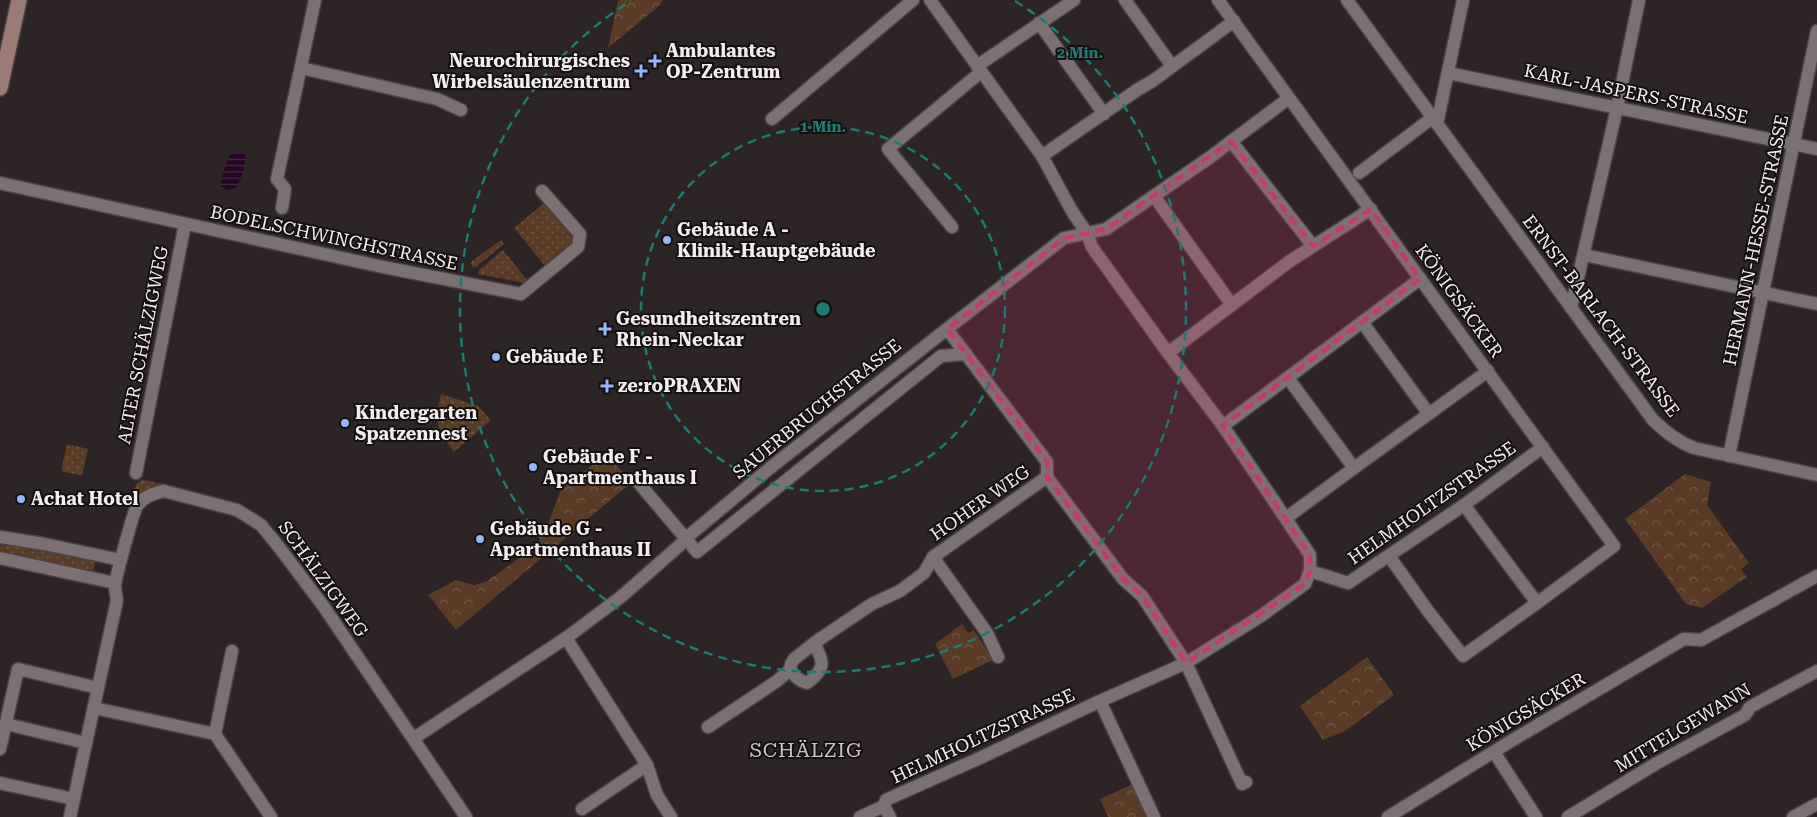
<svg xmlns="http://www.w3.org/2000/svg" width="1817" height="817" viewBox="0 0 1817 817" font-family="'Roboto Serif',serif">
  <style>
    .grass { fill: url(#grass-dots) }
    .forest { fill: url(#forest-crowns) }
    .water { fill: url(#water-rules) }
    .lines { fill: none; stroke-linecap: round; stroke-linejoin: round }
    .street-casing { stroke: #4b4344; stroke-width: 15 }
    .secondary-casing { stroke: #4b4344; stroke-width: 18 }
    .street { stroke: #7c7172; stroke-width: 12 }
    .secondary { stroke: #9b7b75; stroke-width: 15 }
    .marked { fill: #ca3871; fill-opacity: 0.2; stroke: #ca3871; stroke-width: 4; stroke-dasharray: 10 6; stroke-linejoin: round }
    .ring { fill: none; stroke: #1a7c74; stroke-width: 2.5; stroke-dasharray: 9 6 }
    .poi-dot { fill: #95b6fd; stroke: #130f0f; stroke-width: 2 }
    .labels { text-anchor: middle; stroke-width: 4; stroke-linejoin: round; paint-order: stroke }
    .poi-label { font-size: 18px; font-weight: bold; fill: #f4edee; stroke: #130f0f; text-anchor: start }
    .street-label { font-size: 18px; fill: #f4edee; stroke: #130f0f }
    .quarter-label { font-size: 20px; letter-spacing: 1px; fill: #cec2c2; stroke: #130f0f }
    .centre { fill: #1a7c74; stroke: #130f0f; stroke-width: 2.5 }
    .ring-label { font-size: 15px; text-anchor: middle; font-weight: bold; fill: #1a7c74; stroke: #130f0f; stroke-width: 4; stroke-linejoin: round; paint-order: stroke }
  </style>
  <defs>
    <pattern id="grass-dots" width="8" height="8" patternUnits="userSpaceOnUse" patternTransform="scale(1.25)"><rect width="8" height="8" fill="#583c26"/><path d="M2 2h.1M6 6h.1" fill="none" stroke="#715846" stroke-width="1.8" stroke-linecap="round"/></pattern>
    <pattern id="forest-crowns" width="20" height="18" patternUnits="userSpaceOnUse" patternTransform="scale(1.25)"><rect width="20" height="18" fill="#583c26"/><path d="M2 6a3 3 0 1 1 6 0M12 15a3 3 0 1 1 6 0" fill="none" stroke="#715846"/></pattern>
    <pattern id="water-rules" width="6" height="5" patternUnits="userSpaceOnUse" patternTransform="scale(1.25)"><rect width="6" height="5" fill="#250423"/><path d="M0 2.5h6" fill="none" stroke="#452943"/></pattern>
  </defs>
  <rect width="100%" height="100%" fill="#2d2425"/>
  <!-- grass -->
  <g class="grass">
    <path d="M544 203H548L573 235C573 249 556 259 546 267L514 228Z"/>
    <polygon points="501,240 504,244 476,267 473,267 471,264 472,261"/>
    <polygon points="503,250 528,281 525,283 478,274 479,270"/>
    <path d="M441 394 478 406 491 420 454 452C436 428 434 424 441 394Z"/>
    <polygon points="67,444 88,449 82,476 61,471"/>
    <path d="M142 480 164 484 165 487 150 488 133 497C134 490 135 483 142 480Z"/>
    <polygon points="0,545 44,549 96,560 93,572 0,553"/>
  </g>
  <!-- forest -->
  <g class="forest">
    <polygon points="618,0 662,0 660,5 608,48"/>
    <polygon points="611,459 632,482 456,630 428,595 456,580 474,585 486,582 536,546 546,529 562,487 600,460"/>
    <polygon points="1685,474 1711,482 1707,505 1749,563 1741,569 1747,577 1702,608 1686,604 1625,519"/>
    <polygon points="962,624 968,633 974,630 993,660 953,679 935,644"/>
    <polygon points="1367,657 1394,695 1345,731 1323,740 1300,706"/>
    <polygon points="1133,784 1148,817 1108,817 1100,799"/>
  </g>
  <!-- water -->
  <path class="water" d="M239 151 245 155 246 158 241 179 236 188 227 190 221 186C221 176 226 164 230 155Z"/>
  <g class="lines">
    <!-- street casing -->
    <g class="street-casing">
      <g id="street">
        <polyline points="1125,0 1172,66"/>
        <polyline points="1218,0 1614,546 1537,603 1464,505"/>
        <path d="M1347 0 1653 420C1666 432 1678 442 1694 448L1817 475"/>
        <polyline points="1039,23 1104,114"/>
        <polyline points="977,66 1074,0"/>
        <polyline points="301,68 437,99 461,110"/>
        <polyline points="1448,73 1817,149"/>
        <polyline points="772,119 913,0"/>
        <polyline points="1437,124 1463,0"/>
        <polyline points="1231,141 1313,246"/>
        <polyline points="1042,156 1137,90 1154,80 1234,21"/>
        <polyline points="1359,173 1432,118"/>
        <polyline points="0,183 383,267 521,294 578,247 580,234 542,191"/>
        <polyline points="1154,196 1232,305"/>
        <polyline points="282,208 285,189 277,179 315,0"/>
        <polyline points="952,227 888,149 981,72"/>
        <polyline points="1584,255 1817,304"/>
        <polyline points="1571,308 1617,108 1639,0"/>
        <polyline points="1362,322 1429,414"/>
        <polyline points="947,329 1047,462 1047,477 1123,579 1142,596 1186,663 1242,784 1246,782"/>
        <polyline points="1168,353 1290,261 1371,209"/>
        <polyline points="1288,378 1354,468"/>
        <polyline points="1223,426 1420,279"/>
        <polyline points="1729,456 1817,31"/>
        <polyline points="136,473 185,224"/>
        <polyline points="638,482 697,552 941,356 966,354"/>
        <polyline points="1286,518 1354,468 1488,371"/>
        <polyline points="0,537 44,544 121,560"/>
        <polyline points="1389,556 1428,611 1463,656 1537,603"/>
        <polyline points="933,557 987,633 998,657"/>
        <polyline points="0,558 115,583"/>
        <polyline points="1310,571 1348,583 1464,505 1543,447"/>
        <path d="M790 670C795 676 799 681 807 683 825 670 825 662 814 644"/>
        <polyline points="1100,701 1154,817"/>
        <polyline points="94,708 215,734 271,817"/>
        <polyline points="6,724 86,743"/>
        <polyline points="708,727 777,681 790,670 791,664 794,659 817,641 872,604 900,591 924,573 933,557 1047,477"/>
        <polyline points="215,734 232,651"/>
        <polyline points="414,738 566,638"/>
        <polyline points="0,749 18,669 98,688"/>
        <polyline points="1494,752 1536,817"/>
        <polyline points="0,783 74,799"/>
        <polyline points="884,806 886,800 899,794 980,758 1100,701 1186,663 1261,616 1305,584 1310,571 1310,555 1274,501 1223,426 1168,353 1092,247 1087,233 1073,213 1042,156 930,0"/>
        <polyline points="884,806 890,817"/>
        <polyline points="582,809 647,765"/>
        <path d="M70 817 117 600C116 595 115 590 115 585 116 576 133 513 137 506 143 497 154 493 164 491L237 510 261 525 279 547 324 607 466 817"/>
        <polyline points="671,817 657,795 647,765 566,638 622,596 680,545 686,538 770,468 947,329 1064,238 1106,229 1209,158 1289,98"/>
        <polyline points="860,817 884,806"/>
        <polyline points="1388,817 1516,738 1684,639 1701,640 1817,576"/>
        <polyline points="1568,817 1657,763 1745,715 1750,707 1817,671"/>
        <polyline points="1793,817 1817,804"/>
      </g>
    </g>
    <!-- secondary casing -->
    <g class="secondary-casing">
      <polyline id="secondary" points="0,88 19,0"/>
    </g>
    <!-- street -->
    <use href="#street" class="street"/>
    <!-- secondary -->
    <use href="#secondary" class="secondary"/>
  </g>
  <!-- marked area -->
  <path class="marked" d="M1231 141 1313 246 1371 209 1420 279 1223 426 1310 555V571L1305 584 1186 663 1142 596 1123 579 1047 477V462L947 329 1064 238 1106 229Z"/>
  <!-- distance rings -->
  <g class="ring">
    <circle cx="823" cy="309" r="182"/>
    <path d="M1015 1A363 363 0 1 1 631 1"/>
  </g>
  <!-- markers -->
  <g class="poi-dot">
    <path d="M652.5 53.5h5v5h5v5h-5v5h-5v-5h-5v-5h5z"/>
    <path d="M638.5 63.5h5v5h5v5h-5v5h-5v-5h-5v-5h5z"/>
    <circle cx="667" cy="240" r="5"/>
    <path d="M602.5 321.5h5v5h5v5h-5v5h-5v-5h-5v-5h5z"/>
    <circle cx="496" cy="357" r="5"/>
    <path d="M604.5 378.5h5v5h5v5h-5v5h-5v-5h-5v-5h5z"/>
    <circle cx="345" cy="423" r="5"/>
    <circle cx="533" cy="467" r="5"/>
    <circle cx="21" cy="499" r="5"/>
    <circle cx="480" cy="539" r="5"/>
  </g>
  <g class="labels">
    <!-- poi labels -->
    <g class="poi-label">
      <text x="666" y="57">Ambulantes<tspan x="666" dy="21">OP-Zentrum</tspan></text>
      <text x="630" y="67" text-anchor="end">Neurochirurgisches<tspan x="630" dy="21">Wirbelsäulenzentrum</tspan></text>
      <text x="677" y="236">Gebäude A -<tspan x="677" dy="21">Klinik-Hauptgebäude</tspan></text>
      <text x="616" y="325">Gesundheitszentren<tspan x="616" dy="21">Rhein-Neckar</tspan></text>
      <text x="506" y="363">Gebäude E</text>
      <text x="618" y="392">ze:roPRAXEN</text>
      <text x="355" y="419">Kindergarten<tspan x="355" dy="21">Spatzennest</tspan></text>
      <text x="543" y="463">Gebäude F -<tspan x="543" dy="21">Apartmenthaus I</tspan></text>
      <text x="31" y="505">Achat Hotel</text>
      <text x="490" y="535">Gebäude G -<tspan x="490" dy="21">Apartmenthaus II</tspan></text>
    </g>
    <!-- street labels -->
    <g class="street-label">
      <text transform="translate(1636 94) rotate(12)" y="6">KARL-JASPERS-STRASSE</text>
      <text transform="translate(334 238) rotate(12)" y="6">BODELSCHWINGHSTRASSE</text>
      <text transform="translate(1756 240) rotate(-78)" y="6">HERMANN-HESSE-STRASSE</text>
      <text transform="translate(1459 301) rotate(54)" y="6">KÖNIGSÄCKER</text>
      <text transform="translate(1601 316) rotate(53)" y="6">ERNST-BARLACH-STRASSE</text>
      <text transform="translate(143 345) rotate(-79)" y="6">ALTER SCHÄLZIGWEG</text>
      <text transform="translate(817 409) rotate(-39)" y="6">SAUERBRUCHSTRASSE</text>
      <text transform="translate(980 503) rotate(-35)" y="6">HOHER WEG</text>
      <text transform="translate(1432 503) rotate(-35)" y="6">HELMHOLTZSTRASSE</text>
      <text transform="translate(323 579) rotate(54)" y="6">SCHÄLZIGWEG</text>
      <text transform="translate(1526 712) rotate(-31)" y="6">KÖNIGSÄCKER</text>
      <text transform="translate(1683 728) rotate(-31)" y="6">MITTELGEWANN</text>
      <text transform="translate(983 736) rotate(-25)" y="6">HELMHOLTZSTRASSE</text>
    </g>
    <!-- quarter labels -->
    <g class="quarter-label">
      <text x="806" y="757">SCHÄLZIG</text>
    </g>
  </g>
  <circle cx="823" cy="309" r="8" class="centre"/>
  <g class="ring-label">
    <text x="1080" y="58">2 Min.</text>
    <text x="823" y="132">1 Min.</text>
  </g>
</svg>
